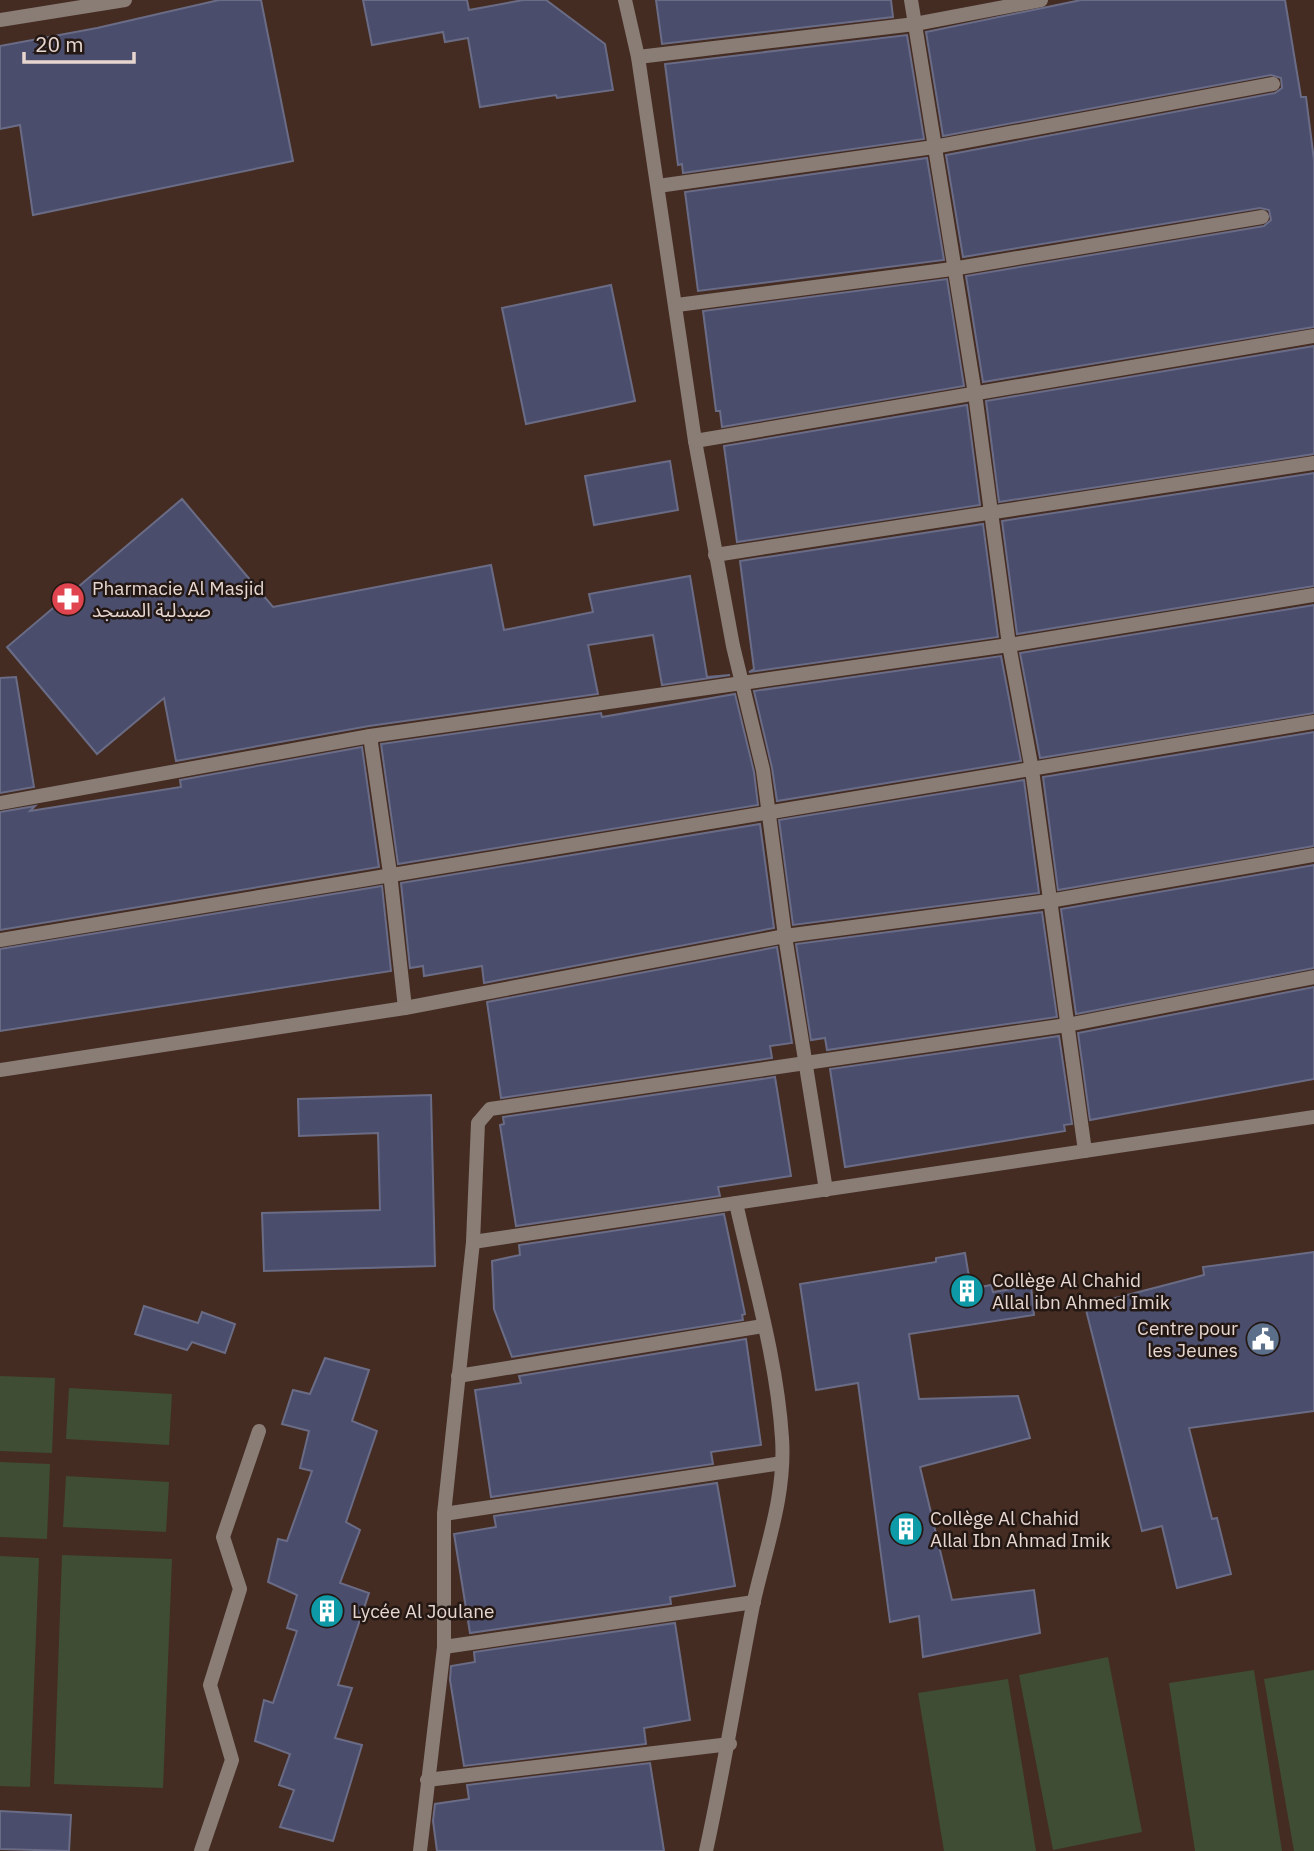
<svg xmlns="http://www.w3.org/2000/svg" width="1314" height="1851" viewBox="0 0 1314 1851" font-family="'IBM Plex Sans','Noto Sans Arabic',sans-serif">
  <style>
    .green { fill: #3e4d33 }
    .building { fill: #4b4d6d; stroke: #6a6c86; stroke-width: 2 }
    .lines { fill: none; stroke-linecap: round; stroke-linejoin: round }
    .lane { stroke: #897d76; stroke-width: 14 }
    .street { stroke: #897d76; stroke-width: 14 }
    .labels { text-anchor: middle; stroke-width: 5; stroke-linejoin: round; paint-order: stroke }
    .poi-label { font-size: 19px; fill: #e7d6d0; stroke: #231813; text-anchor: start }
  </style>
  <rect width="100%" height="100%" fill="#452c22"/>
  <!-- green -->
  <g class="green">
    <polygon points="0,1376 55,1378 52,1453 0,1451"/>
    <polygon points="69,1388 172,1394 169,1445 66,1439"/>
    <polygon points="0,1462 50,1464 47,1539 0,1537"/>
    <polygon points="66,1476 169,1482 166,1532 63,1527"/>
    <polygon points="62,1555 172,1559 163,1788 54,1784"/>
    <polygon points="0,1556 39,1558 30,1787 0,1786"/>
    <polygon points="1108,1657 1142,1832 1053,1850 1019,1675"/>
    <polygon points="1254,1670 1282,1851 1195,1851 1169,1683"/>
    <polygon points="1314,1670 1314,1851 1294,1851 1264,1679"/>
    <polygon points="1008,1679 1036,1851 944,1851 918,1693"/>
  </g>
  <!-- building -->
  <g class="building">
    <polygon points="219,0 261,0 293,161 33,215 20,125 0,129 0,46 97,28"/>
    <polygon points="363,0 467,0 469,10 523,0 546,0 605,44 613,90 557,98 556,95 480,107 468,38 445,42 443,32 372,45"/>
    <polygon points="656,0 891,0 893,17 662,44"/>
    <polygon points="1081,0 1285,0 1301,97 1306,97 1314,160 1314,327 983,382 966,276 1264,226 1271,220 1269,210 1260,208 963,257 946,155 1275,93 1282,88 1281,78 1271,75 943,136 926,32"/>
    <polygon points="907,35 924,139 683,173 682,164 678,165 665,64"/>
    <polygon points="927,158 944,260 698,291 685,192"/>
    <polygon points="947,279 964,386 722,427 720,411 716,411 703,311"/>
    <polygon points="611,285 635,401 526,424 502,308"/>
    <polygon points="1314,346 1314,454 999,502 986,401"/>
    <polygon points="967,405 980,505 737,542 724,446"/>
    <polygon points="670,461 678,510 594,525 585,476"/>
    <polygon points="1314,473 1314,586 1017,634 1002,521"/>
    <polygon points="182,499 273,607 491,565 504,630 593,612 589,594 690,576 707,677 730,675 662,685 653,635 588,645 598,694 369,726 176,761 164,698 97,754 7,647"/>
    <polygon points="983,524 998,637 749,672 754,669 740,561"/>
    <polygon points="1314,605 1314,713 1040,758 1020,653"/>
    <polygon points="1001,656 1021,761 777,801 772,768 754,691"/>
    <polygon points="16,677 34,787 0,793 0,678"/>
    <polygon points="735,694 754,772 758,805 398,864 381,744 601,713 602,717"/>
    <polygon points="1314,732 1314,846 1058,890 1043,777"/>
    <polygon points="362,747 379,867 0,930 0,812 35,806 30,811 181,787 180,780"/>
    <polygon points="1024,780 1039,893 793,925 779,820"/>
    <polygon points="760,824 774,928 484,983 482,966 424,976 423,966 410,968 401,883"/>
    <polygon points="1314,865 1314,968 1076,1014 1061,909"/>
    <polygon points="382,886 391,971 0,1031 0,949"/>
    <polygon points="1042,912 1057,1017 827,1050 825,1038 811,1040 796,944"/>
    <polygon points="777,947 792,1043 770,1046 772,1058 501,1098 487,1002"/>
    <polygon points="1314,987 1314,1079 1090,1120 1078,1033"/>
    <polygon points="1059,1036 1072,1124 1064,1125 1065,1131 845,1167 830,1069"/>
    <polygon points="775,1077 791,1176 718,1187 720,1196 516,1226 500,1125 504,1124 503,1117"/>
    <polygon points="431,1095 435,1266 264,1271 262,1213 380,1210 378,1133 299,1136 298,1099"/>
    <polygon points="724,1214 745,1314 742,1315 743,1320 512,1357 494,1309 492,1261 520,1255 519,1245"/>
    <polygon points="1314,1252 1314,1411 1189,1428 1212,1519 1217,1518 1231,1574 1177,1588 1162,1526 1142,1531 1085,1306 1204,1275 1203,1267"/>
    <polygon points="965,1253 971,1289 991,1285 993,1292 1031,1286 1034,1315 909,1334 919,1399 1018,1396 1030,1438 920,1467 952,1600 1034,1590 1040,1633 923,1657 919,1616 890,1622 858,1383 816,1390 800,1284 936,1262 936,1258"/>
    <polygon points="144,1306 198,1323 202,1312 235,1324 225,1353 192,1342 187,1350 135,1334"/>
    <polygon points="746,1339 761,1445 711,1452 713,1464 491,1497 475,1390 521,1383 519,1376"/>
    <polygon points="325,1358 369,1370 352,1421 377,1431 346,1522 360,1530 340,1583 369,1593 338,1685 352,1688 335,1738 362,1745 333,1841 280,1827 294,1790 279,1785 290,1754 255,1741 264,1700 273,1703 297,1631 287,1628 297,1595 268,1582 278,1539 287,1541 312,1471 300,1468 309,1431 282,1424 293,1390 310,1394"/>
    <polygon points="717,1483 735,1586 670,1597 671,1604 470,1633 454,1534 496,1527 494,1516"/>
    <polygon points="675,1623 690,1720 644,1728 646,1744 464,1766 450,1680 451,1666 475,1662 474,1652"/>
    <polygon points="650,1763 664,1851 437,1851 433,1821 435,1804 469,1799 467,1785"/>
    <polygon points="0,1811 71,1815 69,1851 0,1849"/>
  </g>
  <g class="lines">
    <!-- lane -->
    <g class="lane">
      <polyline points="473,1242 478,1123 490,1109 1067,1025 1314,977"/>
      <polyline points="201,1851 232,1760 210,1685 240,1589 223,1537 259,1431"/>
    </g>
    <!-- street -->
    <g class="street">
      <polyline points="625,0 638,57 695,441 733,646 763,770 785,936 826,1190"/>
      <polyline points="911,0 975,394 1009,645 1032,770 1085,1151"/>
      <polyline points="0,20 125,0"/>
      <polyline points="638,57 915,24 1041,0"/>
      <polyline points="658,186 934,147 1273,84"/>
      <polyline points="677,305 952,269 1262,217"/>
      <polyline points="695,441 1314,336"/>
      <polyline points="715,555 1314,463"/>
      <polyline points="370,736 390,873 405,1008"/>
      <polyline points="0,803 370,736 1009,645 1314,595"/>
      <polyline points="0,940 1314,722"/>
      <polyline points="0,1070 405,1008 785,936 1049,901 1314,855"/>
      <polyline points="458,1376 763,1326"/>
      <polyline points="444,1514 782,1463"/>
      <polyline points="444,1647 754,1602"/>
      <polyline points="427,1780 730,1744"/>
      <polyline points="420,1851 444,1647 444,1514 473,1242 1314,1117"/>
      <path d="M706 1851C724 1769 737 1687 753 1605 765 1550 786 1496 782 1438 777 1359 753 1280 736 1203"/>
    </g>
  </g>
  <!-- icons -->
  <defs>
    <g id="pharmacy-disc" transform="scale(1.75)"><circle r="9.5" fill="#e0444e" stroke="#231813"/><path d="M-2-6h4v4h4v4h-4v4h-4v-4h-4v-4h4Z" fill="#fff"/></g>
    <g id="building-disc" transform="scale(1.75)"><circle r="9.5" fill="#0f9aa8" stroke="#231813"/><path d="M-4-6H4V6H1V3H-1V6H-4ZM-2.5-4.3h1.7v1.8h-1.7ZM.8-4.3h1.7v1.8H.8ZM-2.5-1h1.7V.8h-1.7ZM.8-1h1.7V.8H.8Z" fill="#fff"/></g>
    <g id="civic-disc" transform="scale(1.75)"><circle r="9.5" fill="#5c6f8a" stroke="#231813"/><path d="M-.6-6.5H3V-4.5H.6V-3L4-1V1h2V6H-6V1h2V-1L-.6-3ZM-1.2 2.5V6h2.4V2.5Z" fill="#fff"/></g>
  </defs>
  <g fill-rule="evenodd">
    <use href="#pharmacy-disc" x="68" y="599"/>
    <use href="#building-disc" x="967" y="1291"/>
    <use href="#civic-disc" x="1263" y="1339"/>
    <use href="#building-disc" x="906" y="1529"/>
    <use href="#building-disc" x="327" y="1611"/>
  </g>
  <g class="labels">
    <!-- poi labels -->
    <g class="poi-label">
      <text x="92" y="595">Pharmacie Al Masjid<tspan x="92" dy="22">صيدلية المسجد</tspan></text>
      <text x="992" y="1287">Collège Al Chahid<tspan x="992" dy="22">Allal ibn Ahmed Imik</tspan></text>
      <text x="1238" y="1335" text-anchor="end">Centre pour<tspan x="1238" dy="22">les Jeunes</tspan></text>
      <text x="930" y="1525">Collège Al Chahid<tspan x="930" dy="22">Allal Ibn Ahmad Imik</tspan></text>
      <text x="352" y="1618">Lycée Al Joulane</text>
    </g>
  </g>
  <!-- scale -->
  <path d="M24 52v10h110v-10" fill="none" stroke="#e7d6d0" stroke-width="3.5"/>
  <text x="35" y="52" font-size="21" fill="#e7d6d0" stroke="#231813" stroke-width="5" paint-order="stroke">20 m</text>
</svg>
